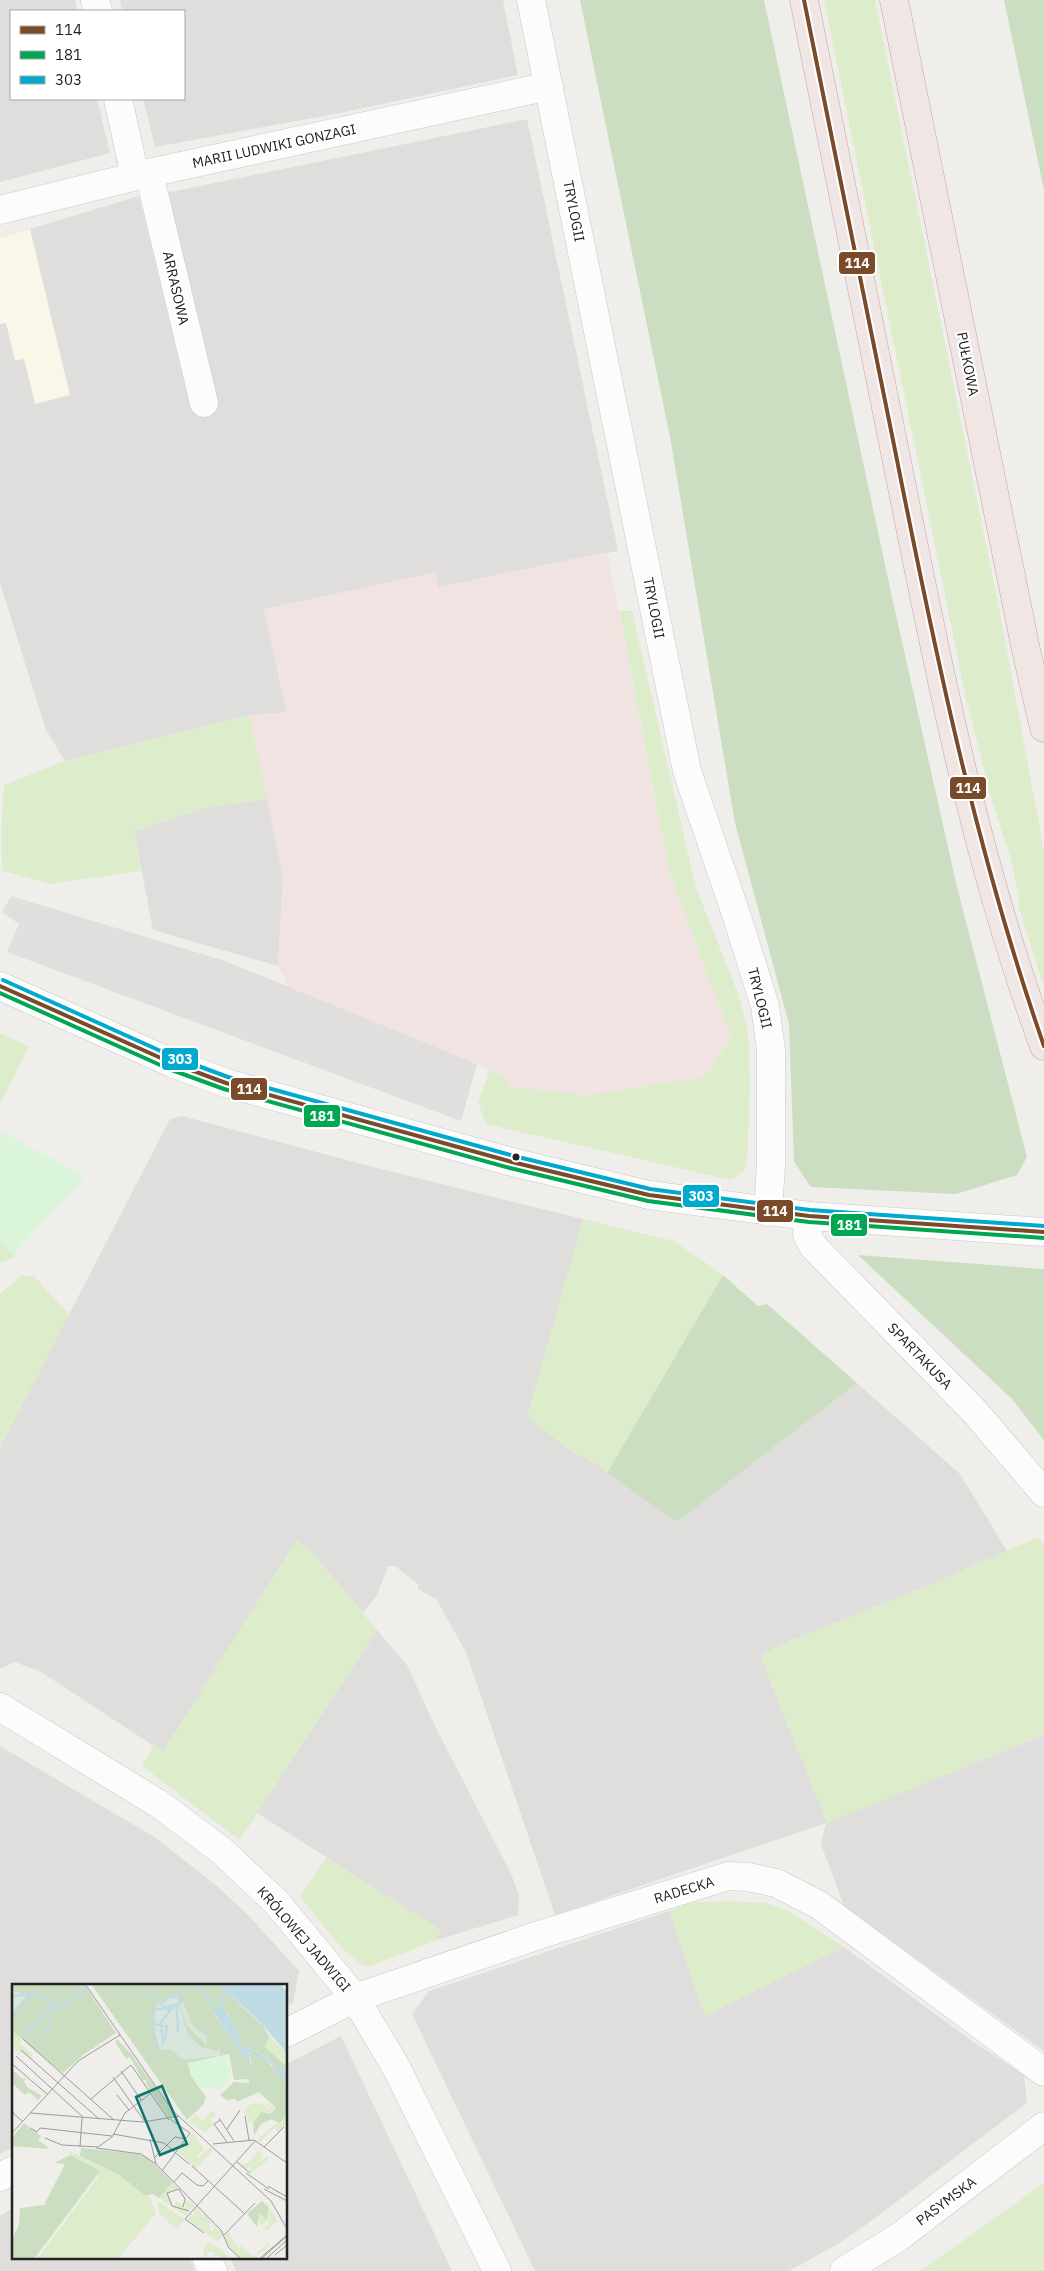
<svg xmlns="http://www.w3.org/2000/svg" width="1044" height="2271" viewBox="0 0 1044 2271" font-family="'IBM Plex Sans',sans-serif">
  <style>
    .residential { fill: #dfdedc }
    .commercial { fill: #f1e3e1 }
    .education { fill: #f8f7e8 }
    .grass { fill: #ddeccb }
    .forest { fill: #cbdec1 }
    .park { fill: #daf5da }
    .parking { fill: #e0dfde }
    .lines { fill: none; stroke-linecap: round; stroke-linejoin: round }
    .minor-casing { stroke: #c9c8c7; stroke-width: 29 }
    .tertiary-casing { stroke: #c9c8c7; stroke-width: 29 }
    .trunk-casing { stroke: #c5a2ac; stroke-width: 29 }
    .minor { stroke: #fdfcfc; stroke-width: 28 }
    .tertiary { stroke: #fdfcfc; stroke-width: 28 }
    .trunk { stroke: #f0e6e4; stroke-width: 28 }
    .bus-1-casing { stroke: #fff; stroke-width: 8 }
    .bus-2-casing { stroke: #fff; stroke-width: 8 }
    .bus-3-casing { stroke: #fff; stroke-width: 8 }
    .bus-1 { stroke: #7a4b2a; stroke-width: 4 }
    .bus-2 { stroke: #00a651; stroke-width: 4 }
    .bus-3 { stroke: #00a9ce; stroke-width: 4 }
    .bus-dot { fill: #222; stroke: #fff; stroke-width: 2 }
    .labels { text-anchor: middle; stroke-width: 4.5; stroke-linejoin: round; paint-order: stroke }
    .street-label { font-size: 14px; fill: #222; stroke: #fff }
    .inset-river { fill: none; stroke: #bfdbe3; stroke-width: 2.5 }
    .inset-road { fill: none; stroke: #9e9c9b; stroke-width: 1 }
    .view { fill: #0f766e; fill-opacity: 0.15; stroke: #0f766e; stroke-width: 2.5 }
    .inset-edge { fill: none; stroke: #222; stroke-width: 2.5 }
    .line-badge { stroke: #fff; stroke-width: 2 }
    .badge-label { font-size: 14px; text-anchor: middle; font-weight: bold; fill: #fff }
  </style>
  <rect width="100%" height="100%" fill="#f0eeeb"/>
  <!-- residential -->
  <g class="residential">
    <polygon points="0,0 75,0 77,11 11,11 11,99 97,99 110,153 0,182"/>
    <polygon points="120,0 503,0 518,75 335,114 155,147 143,99 184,99 184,11 122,11"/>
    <polygon points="527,119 618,551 438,588 436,573 264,610 287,713 249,715 65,761 46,730 0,583 0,238 139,196 190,406 215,403 166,193"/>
    <polygon points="267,799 283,877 278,966 153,930 134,831 203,808"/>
    <polygon points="182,1116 369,1166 583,1219 534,1395 569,1450 595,1463 677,1522 857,1383 960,1474 1007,1551 932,1584 785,1643 807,1773 827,1822 1044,1735 1044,2051 844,1906 821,1844 826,1823 555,1915 466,1652 436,1599 418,1589 418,1584 395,1566 388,1566 377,1595 363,1613 313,1553 296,1541 163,1752 41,1672 15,1662 0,1669 0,1448 170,1119"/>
    <polygon points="377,1630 407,1665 433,1722 511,1874 519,1895 518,1915 437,1940 440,1930 257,1813"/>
    <polygon points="0,1746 156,1838 218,1887 249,1916 299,1971 293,2003 286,2006 286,1985 14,1985 14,2147 0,2154"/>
    <polygon points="669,1911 705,2015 844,1947 972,2041 1024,2075 1027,2103 867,2224 836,2245 789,2271 535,2271 412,2014 429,1991"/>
    <polygon points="341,2036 452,2271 236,2271 230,2257 286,2257 286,2064"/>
    <polygon points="14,2207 14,2257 189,2257 195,2271 0,2271 0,2216"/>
  </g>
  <!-- commercial -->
  <polygon class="commercial" points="607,552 670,874 731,1038 705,1077 588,1095 508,1087 506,1076 289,988 278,966 283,877 249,715 287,712 264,609 436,572 438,587"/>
  <!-- education -->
  <polygon class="education" points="30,229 70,395 35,404 24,359 15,361 6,323 0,324 0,238"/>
  <!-- grass -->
  <g class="grass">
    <polygon points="824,0 875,0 999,608 1044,851 1044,988 1018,904 1019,897 1011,859 992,801 965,694"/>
    <polygon points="619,611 632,611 696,888 737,991 748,1030 750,1084 747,1163 744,1171 731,1180 486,1124 478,1102 490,1070 506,1076 508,1087 588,1095 705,1077 731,1038 670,874"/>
    <path d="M249 715 267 799 203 808 134 831 141 871 50 884 3 871C0 854 2 805 4 785L65 761Z"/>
    <polygon points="0,1033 29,1047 0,1105"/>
    <polygon points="583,1219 674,1241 723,1275 607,1473 595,1463 569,1450 527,1417"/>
    <polygon points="0,1240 16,1257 0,1263"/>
    <polygon points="22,1275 27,1277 33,1275 69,1315 0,1448 0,1294"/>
    <polygon points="1038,1537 1044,1546 1044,1735 827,1823 770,1682 761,1655 785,1643 932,1584"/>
    <polygon points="296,1541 313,1553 377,1630 240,1840 142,1766 154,1745 163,1751"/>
    <path d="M327 1857 440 1930 437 1940 368 1967C349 1963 313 1912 300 1896Z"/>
    <polygon points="729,1901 765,1903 787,1910 844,1947 705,2016 669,1911 693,1902"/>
    <polygon points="1044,2183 1044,2271 920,2271"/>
  </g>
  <!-- forest -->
  <g class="forest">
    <polygon points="580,0 764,0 890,588 956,883 1027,1157 1017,1175 956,1194 811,1187 794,1162 789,1024 735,823 670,437"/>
    <polygon points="1004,0 1044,0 1044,190"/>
    <polygon points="858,1255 1044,1269 1044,1440 1012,1399"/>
    <polygon points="723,1275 758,1306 767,1304 857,1383 677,1522 607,1473"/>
  </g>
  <!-- park -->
  <polygon class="park" points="0,1131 85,1176 13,1255 0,1240"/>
  <!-- parking -->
  <polygon class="parking" points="11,896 225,961 477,1064 461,1121 7,952 19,924 2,912"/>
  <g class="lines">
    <!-- minor casing -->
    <g class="minor-casing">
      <g id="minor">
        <polyline points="95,0 98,11"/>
        <polyline points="531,0 687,771 737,917 765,1006 771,1050 771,1165 768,1212"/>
        <polyline points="118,99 135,176"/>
        <polyline points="149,173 204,403"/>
        <polyline points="0,210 149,173 549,86"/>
        <polyline points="809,1216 807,1235 813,1246 975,1412 1044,1493"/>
        <polyline points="0,1707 159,1804 223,1852 277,1903 355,1998 396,2067 497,2271"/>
        <polyline points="286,2033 355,1998 539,1935 728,1876 748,1877 776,1883 819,1905 1044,2072"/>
        <polyline points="0,2177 14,2170"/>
        <polyline points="206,2257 213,2271"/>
        <polyline points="844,2271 899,2237 1044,2126"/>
      </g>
    </g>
    <!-- tertiary casing -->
    <g class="tertiary-casing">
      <polyline id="tertiary" points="0,986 172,1063 226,1083 512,1162 649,1195 809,1216 1044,1232"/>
    </g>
    <!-- trunk casing -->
    <g class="trunk-casing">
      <g id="trunk">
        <path d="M804 0C837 166 871 331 904 497 941 682 978 868 1044 1046"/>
        <polyline points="894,0 1026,650 1044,728"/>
      </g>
    </g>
    <!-- minor -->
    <use href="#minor" class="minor"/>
    <!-- tertiary -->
    <use href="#tertiary" class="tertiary"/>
    <!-- trunk -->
    <use href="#trunk" class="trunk"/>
    <!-- bus-1 casing -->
    <g class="bus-1-casing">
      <g id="bus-1">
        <path d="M804 0C834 150 865 300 895 450 935 652 976 851 1044 1046"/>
        <polyline points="0,986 172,1063 226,1083 512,1162 649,1195 809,1216 1044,1232"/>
      </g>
    </g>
    <!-- bus-2 casing -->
    <g class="bus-2-casing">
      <polyline id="bus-2" points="0,993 169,1069 224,1089 510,1168 648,1201 809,1222 1044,1238"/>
    </g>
    <!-- bus-3 casing -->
    <g class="bus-3-casing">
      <polyline id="bus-3" points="3,980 174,1057 228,1077 514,1156 650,1189 810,1210 1044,1226"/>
    </g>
    <!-- bus-1 -->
    <use href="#bus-1" class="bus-1"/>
    <!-- bus-2 -->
    <use href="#bus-2" class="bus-2"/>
    <!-- bus-3 -->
    <use href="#bus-3" class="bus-3"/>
  </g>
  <!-- markers -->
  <circle class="bus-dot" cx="516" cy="1157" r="4.5"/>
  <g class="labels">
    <!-- street labels -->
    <g class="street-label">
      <text transform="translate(274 146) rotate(-12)" y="5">MARII LUDWIKI GONZAGI</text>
      <text transform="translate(574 211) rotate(79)" y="5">TRYLOGII</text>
      <text transform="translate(176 288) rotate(77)" y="5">ARRASOWA</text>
      <text transform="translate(968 364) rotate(79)" y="5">PUŁKOWA</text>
      <text transform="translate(654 608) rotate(79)" y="5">TRYLOGII</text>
      <text transform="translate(760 998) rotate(76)" y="5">TRYLOGII</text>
      <text transform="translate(920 1356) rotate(46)" y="5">SPARTAKUSA</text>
      <text transform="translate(684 1890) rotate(-17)" y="5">RADECKA</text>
      <text transform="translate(304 1939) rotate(49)" y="5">KRÓLOWEJ JADWIGI</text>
      <text transform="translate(946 2201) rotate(-37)" y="5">PASYMSKA</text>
    </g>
  </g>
  <!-- overview -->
  <g transform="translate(12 1984)">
    <rect width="275" height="275" fill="#f0eeeb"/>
    <path d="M0 47 10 56 8 59 21 71 19 74 0 64ZM257 52 275 69V83L253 63ZM249 119 253 122 258 119 252 128 259 122 264 126 258 130 248 128 241 139 236 138 235 131 231 130 233 125 239 120ZM200 126 204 131 198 135 202 141 193 149 177 137 184 130 190 137ZM275 131V145L272 142 267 148 262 144 248 158 245 156ZM181 148 192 165 184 173 187 174 198 163 201 166 184 185 166 168ZM248 166 251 172 247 179 253 173 258 174 239 190 237 187 239 181 234 185 229 181 235 179ZM58 167 106 190 138 214 144 229 106 275H25L86 193 87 187 58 171ZM161 198 166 204 157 210 161 222 165 217 173 224V217H177L174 213 183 222 174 228 176 229 174 232 147 214ZM145 216 173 236 165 246 147 229ZM253 218 262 230 269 244 265 237 255 247 252 245 258 238 256 236 250 241 247 238 248 229 254 235ZM184 223 201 239 197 240 199 247 203 245 201 240 209 248 211 252 205 257 176 236 181 227 179 233 184 230 181 226ZM216 248 226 264 230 262 241 272 255 261 249 253 258 262 240 275H230L218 265 213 252ZM198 258 207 264 217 273 207 275 208 272H202L203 268 196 269 194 274 191 271 193 266H190Z" fill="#ddeccb"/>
    <path d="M0 0H72L104 49 71 71 51 89 0 47V28L14 12 0 7ZM79 0H206L251 42 257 52 253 63 275 83V90L249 69 228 61 216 30 212 25 202 29 234 75 240 80 236 67 247 71 270 91 275 99V131L267 139 260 135 249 140 242 152 241 139 249 128 258 130 264 124 247 108 225 118 223 115 215 116 208 111 222 98 238 99 236 95 222 96 217 70 176 79 179 92 194 113 191 121 175 136ZM105 55 120 71 163 131 157 134 134 100 135 95 131 97 118 73 114 75 103 58ZM0 86 11 95 15 94 12 97 15 103 30 112 26 116 17 108 13 111 0 99ZM12 139 29 152 26 156 38 165 0 162V154ZM69 164 126 170 136 174 161 198 147 214 140 210 134 212 106 190 68 172ZM58 171 88 187 22 275H0V255L7 241 8 224 32 221 53 180 42 179ZM250 217 256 223 255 236 248 229 245 243 235 230Z" fill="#cbdec1"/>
    <path d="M0 7 14 12 0 28ZM164 10 176 51 189 63 206 67 208 61V70L212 71 172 76 158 65 147 66 140 33 145 21 154 12ZM171 18 180 41 195 52V61L175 42 168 21Z" fill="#d9e6de"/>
    <path d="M214 71 220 91 210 104H190L179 92 176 79Z" fill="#daf5da"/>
    <path d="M206 0H269L275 9V69L246 36ZM210 21 225 47 228 61 248 69 260 78 275 90V99L259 80 236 67 239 83 202 28 201 25Z" fill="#bfdbe3"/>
    <path class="inset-river" d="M174 2 189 1 201 25M137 7 152 23 164 21 170 18 168 3M0 12 25 9 48 24 74 5M149 20 156 13 167 12M210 21 212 6M165 22 166 48M0 33 18 10M141 40 155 42 153 57M34 51 40 25M12 52 42 20M151 60 149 38 161 23M146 64 141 48 142 25H159"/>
    <path class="inset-road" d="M73 0 160 126 259 217 275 245M11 55 102 136M9 66 87 135M4 72 72 134M0 80 35 110M109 87 129 116M101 93 133 138M105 111 117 126M79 115 119 81 157 136M0 121 1 129 10 137M18 129 131 138 167 132M233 132 237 156M207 134 222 157M208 136 202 140 215 158M19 144 25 148 28 144 100 152M215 145 228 126M0 149 66 77 108 51M101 150 152 159 177 180M33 154 50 161 86 163 100 153 113 129 139 109M138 155 144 180 209 246 217 264 229 275M201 160 242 156 275 179M68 163 70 134M252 163 272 143M84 164 129 170 144 180M143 173 163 153 174 155M225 178 238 189M180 182 233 230M150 187 178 149 158 135M234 189 257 205M162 198 170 189 185 201 191 202 196 197M256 202 275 213M252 205 275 217M171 223 173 215 167 205 155 209 160 222 177 227M192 249 173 235 243 157M212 251 243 219M263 271 275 261M247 275 275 251M249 275 275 252M254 275 275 256"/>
    <path class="view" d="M150 102 175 160 148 171 124 113Z"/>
    <rect width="275" height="275" class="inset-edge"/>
  </g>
  <g class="line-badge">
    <rect x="838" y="251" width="38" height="24" rx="5" fill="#7a4b2a"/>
    <rect x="949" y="776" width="38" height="24" rx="5" fill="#7a4b2a"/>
    <rect x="161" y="1047" width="38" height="24" rx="5" fill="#00a9ce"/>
    <rect x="230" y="1077" width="38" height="24" rx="5" fill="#7a4b2a"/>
    <rect x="303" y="1104" width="38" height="24" rx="5" fill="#00a651"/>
    <rect x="682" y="1184" width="38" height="24" rx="5" fill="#00a9ce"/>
    <rect x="756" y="1199" width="38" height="24" rx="5" fill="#7a4b2a"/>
    <rect x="830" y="1213" width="38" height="24" rx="5" fill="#00a651"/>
  </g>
  <g class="badge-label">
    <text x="857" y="268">114</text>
    <text x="968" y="793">114</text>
    <text x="180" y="1064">303</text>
    <text x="249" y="1094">114</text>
    <text x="322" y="1121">181</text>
    <text x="701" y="1201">303</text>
    <text x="775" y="1216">114</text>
    <text x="849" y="1230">181</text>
  </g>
  <!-- legend -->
  <rect x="10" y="10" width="175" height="90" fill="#ffffff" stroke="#a7a7a7"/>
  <rect x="20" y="26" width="25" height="8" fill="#7a4b2a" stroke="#a7a7a7"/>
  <text x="55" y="35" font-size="15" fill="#222222">114</text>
  <rect x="20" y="51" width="25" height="8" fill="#00a651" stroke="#a7a7a7"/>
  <text x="55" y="60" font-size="15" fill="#222222">181</text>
  <rect x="20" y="76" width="25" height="8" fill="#00a9ce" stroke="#a7a7a7"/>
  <text x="55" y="85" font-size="15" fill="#222222">303</text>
</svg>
